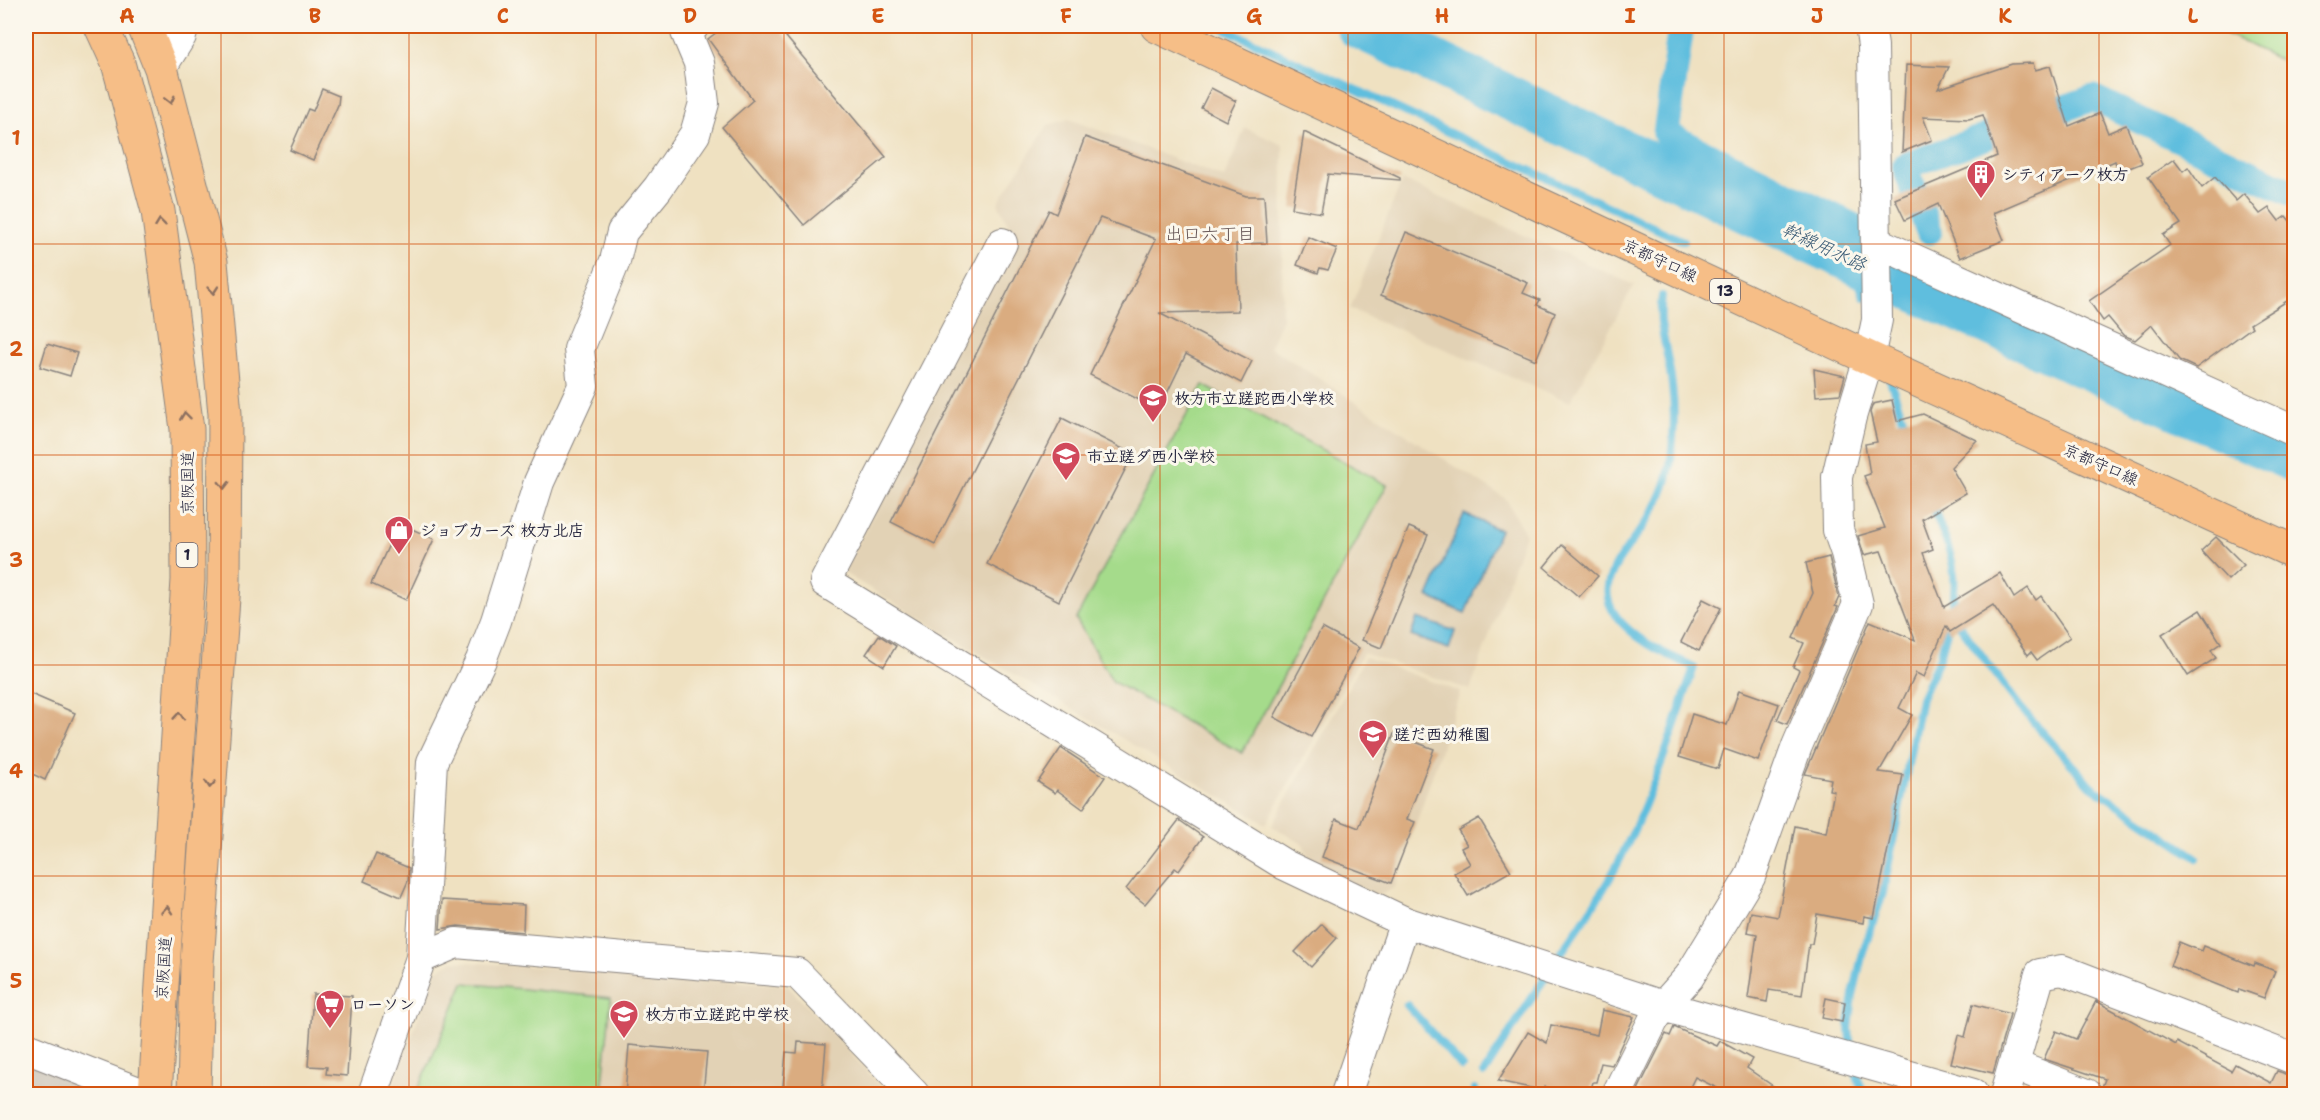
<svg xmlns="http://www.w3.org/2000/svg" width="2320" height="1120" viewBox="0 0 2320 1120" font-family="'Shantell Sans','Klee One',sans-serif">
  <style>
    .built { fill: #e2d2b5 }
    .industrial { fill: #cac3b8 }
    .green { fill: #a5db8b; stroke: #647e63; stroke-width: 1.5 }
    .water { fill: #5fbede; stroke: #40708c; stroke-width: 1.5 }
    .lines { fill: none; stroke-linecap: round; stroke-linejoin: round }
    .stream { stroke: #5fbede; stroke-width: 8 }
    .canal { stroke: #5fbede; stroke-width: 27 }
    .river { stroke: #5fbede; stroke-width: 45 }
    .building { fill: #daac80 }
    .street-casing { stroke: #88827e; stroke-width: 32 }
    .primary-casing { stroke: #88827e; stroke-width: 35 }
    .highway-casing { stroke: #88827e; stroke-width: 35 }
    .street { stroke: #fff; stroke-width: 30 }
    .primary { stroke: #f6be87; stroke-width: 33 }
    .highway { stroke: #f6be87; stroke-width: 33 }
    .oneway { stroke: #8c7061 }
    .grid { fill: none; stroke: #d45411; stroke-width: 1.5; stroke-opacity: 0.55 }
    .labels { text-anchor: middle; stroke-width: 6; stroke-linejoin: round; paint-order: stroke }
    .shield { fill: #fbf7ec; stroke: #636270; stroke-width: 1.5 }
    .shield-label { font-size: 15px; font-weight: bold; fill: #22223b }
    .poi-label { font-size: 16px; font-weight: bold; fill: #22223b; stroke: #fbf7ec; text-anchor: start }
    .street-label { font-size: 16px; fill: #22223b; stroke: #fbf7ec }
    .neighbourhood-label { font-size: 18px; fill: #625253; stroke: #fbf7ec }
    .water-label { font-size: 18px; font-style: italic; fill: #375974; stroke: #fbf7ec }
    .neatline { fill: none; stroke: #d45411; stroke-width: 2 }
    .grid-label { font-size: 20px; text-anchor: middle; font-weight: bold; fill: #d45411 }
  </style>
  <rect width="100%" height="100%" fill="#fbf7ec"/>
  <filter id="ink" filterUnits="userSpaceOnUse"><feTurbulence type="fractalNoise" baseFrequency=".0167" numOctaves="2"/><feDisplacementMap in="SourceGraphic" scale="12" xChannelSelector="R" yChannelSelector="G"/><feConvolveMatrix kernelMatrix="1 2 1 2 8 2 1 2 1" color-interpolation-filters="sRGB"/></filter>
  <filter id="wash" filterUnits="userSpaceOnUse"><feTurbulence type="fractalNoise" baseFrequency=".008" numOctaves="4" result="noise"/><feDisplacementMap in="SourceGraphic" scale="24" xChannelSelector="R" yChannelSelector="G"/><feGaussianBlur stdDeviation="1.35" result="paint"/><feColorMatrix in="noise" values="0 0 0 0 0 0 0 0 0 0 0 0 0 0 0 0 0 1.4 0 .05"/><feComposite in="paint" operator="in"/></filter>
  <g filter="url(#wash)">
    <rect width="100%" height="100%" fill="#efe1c1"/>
    <!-- built -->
    <g class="built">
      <polygon points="1069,119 1224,178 1245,128 1283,145 1282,318 1270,347 1506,499 1525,534 1470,690 1363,653 1266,824 844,573 1013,234 998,203 1048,125"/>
      <polygon points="1402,180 1634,285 1570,402 1350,309"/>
      <polygon points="1365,657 1460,692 1395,887 1379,896 1313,866 1303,844 1272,826"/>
      <polygon points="452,961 787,985 888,1094 390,1094 435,972"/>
    </g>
    <!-- industrial -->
    <polygon class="industrial" points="26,1060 98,1093 98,1094 26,1094"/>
    <!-- green -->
    <g class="green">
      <polygon points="2211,26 2294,26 2294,67"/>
      <polygon points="1203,385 1387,485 1242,753 1113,682 1076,619"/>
      <polygon points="464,983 611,998 602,1094 416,1094"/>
    </g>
    <!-- water -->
    <g class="water">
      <polygon points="1464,514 1500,530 1465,613 1428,597"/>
      <polygon points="1417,618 1455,631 1449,649 1411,636"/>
    </g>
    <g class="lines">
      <!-- stream -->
      <g class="stream">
        <polyline points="1219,26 1683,241"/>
        <polyline points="1851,260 1864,297"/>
        <polyline points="1890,380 1906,428"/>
        <path d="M1931 502C1945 541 1961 566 1952 608"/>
        <polyline points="1955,619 2020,707 2091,786 2197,858"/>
        <path d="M1554 963C1580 926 1607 888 1626 847 1654 789 1674 728 1694 667 1678 659 1659 652 1645 642 1575 595 1618 565 1651 515 1661 498 1669 479 1671 459 1674 435 1675 410 1672 386 1670 365 1664 344 1661 323 1660 314 1661 305 1662 296"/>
        <polyline points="1407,1005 1462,1067"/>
        <polyline points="1851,1053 1849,1028 1853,995 1863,952 1883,893 1921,698 1940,657 1950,620"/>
        <polyline points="1854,1068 1864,1094"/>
        <polyline points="1484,1073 1546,976"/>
        <polyline points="1475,1089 1475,1094"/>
      </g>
      <!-- canal -->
      <g class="canal">
        <polyline points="1681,26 1666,134 1863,231 1851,260"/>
        <polyline points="1929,231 1905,166 2093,98 2294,194"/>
      </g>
      <!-- river -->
      <polyline class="river" points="1358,26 1885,276 2294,460"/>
    </g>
    <g id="blocks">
      <!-- building -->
      <g class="building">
        <polygon points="725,26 777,26 886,157 804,225 722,127 753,100 708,39"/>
        <polygon points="2033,63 2035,70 2050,66 2069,126 2100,113 2108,133 2126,125 2142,163 2119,172 2115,161 1993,213 2004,240 1960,258 1938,204 1905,220 1895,199 1997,156 1983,115 1969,119 1923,117 1932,140 1902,152 1906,65 1949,67 1938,89 2012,64"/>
        <polygon points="1211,88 1236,101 1226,121 1201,108"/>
        <polygon points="322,89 339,96 338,105 313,160 290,150 308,109 313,111"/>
        <polygon points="1304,132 1400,178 1400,180 1328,174 1321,213 1292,208"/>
        <polygon points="1085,137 1246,196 1264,196 1267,243 1236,244 1238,311 1159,313 1252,361 1241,383 1186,354 1159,410 1090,375 1156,239 1100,218 935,544 891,522 1049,210 1056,214"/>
        <polygon points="2174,159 2183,171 2188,167 2202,188 2215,177 2236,201 2244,194 2260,214 2269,208 2279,221 2286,216 2295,227 2295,296 2250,324 2252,327 2196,368 2179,360 2152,325 2135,340 2123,335 2108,317 2103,321 2089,301 2170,245 2163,235 2181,224 2148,177"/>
        <polygon points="1406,232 1528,283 1523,293 1540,300 1537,305 1555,313 1536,360 1381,295"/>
        <polygon points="1308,237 1337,249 1328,270 1320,268 1318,273 1297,265"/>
        <polygon points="47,344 77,353 70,376 40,367"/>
        <polygon points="1814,369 1845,376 1840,394 1816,396"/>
        <polygon points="1892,400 1897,421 1923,414 1977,440 1951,467 1966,493 1922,519 1933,549 1923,553 1944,607 2000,573 2014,598 2028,588 2036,600 2041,596 2070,637 2037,660 2031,652 2028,655 1993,605 1950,632 1946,626 1924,677 1916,673 1899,708 1912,715 1879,772 1903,775 1874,918 1864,916 1863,923 1817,914 1812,944 1809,944 1802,995 1769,990 1767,1002 1748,998 1757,934 1747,932 1751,912 1778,917 1795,826 1826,833 1834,791 1829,790 1831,779 1805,774 1870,621 1915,640 1881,551 1864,555 1858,536 1885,528 1864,476 1870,474 1865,444 1877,442 1870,412 1873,404"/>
        <polygon points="1062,418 1133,454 1059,601 987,564"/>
        <polygon points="399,523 434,539 406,600 371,584"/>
        <polygon points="1409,527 1428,535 1381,648 1362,640"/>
        <polygon points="2216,537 2244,565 2228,580 2201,551"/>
        <polygon points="1562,545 1598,576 1579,597 1544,567"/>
        <polygon points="1829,557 1839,597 1835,606 1838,607 1787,724 1777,720 1799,670 1793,667 1804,643 1793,638 1813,593 1806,563"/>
        <polygon points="1703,599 1721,608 1699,651 1681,642"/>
        <polygon points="2200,610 2221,643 2211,650 2216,658 2188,676 2162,634"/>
        <polygon points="1322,628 1359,648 1311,737 1274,717"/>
        <polygon points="879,635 896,646 884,666 866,654"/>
        <polygon points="1739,690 1779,704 1758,761 1724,749 1718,769 1679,757 1692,714 1727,725"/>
        <polygon points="31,694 75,713 45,780 26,771 26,706"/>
        <polygon points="1394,734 1434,749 1407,819 1415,822 1391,883 1322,857 1336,819 1359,828"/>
        <polygon points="1061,748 1105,777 1083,809 1057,790 1055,793 1038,782"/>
        <polygon points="1479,818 1511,871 1468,896 1454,873 1470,864 1461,848 1467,845 1458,830"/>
        <polygon points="1179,820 1203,837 1179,871 1175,868 1145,904 1126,889"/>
        <polygon points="376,854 409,868 408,881 401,897 364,881"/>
        <polygon points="442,900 524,905 523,932 458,926 440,929"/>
        <polygon points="1322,924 1337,938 1311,967 1295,952"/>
        <polygon points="2179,942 2201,951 2203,946 2254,966 2255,963 2275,971 2264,998 2239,989 2238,993 2170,966"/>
        <polygon points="313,994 352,996 347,1076 326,1074 327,1067 308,1066"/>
        <polygon points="1826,998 1845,1002 1842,1022 1822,1018"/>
        <polygon points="2096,1001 2176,1045 2177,1042 2231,1071 2235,1064 2271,1083 2277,1071 2283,1073 2295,1080 2295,1095 2114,1095 2104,1091 2102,1087 2105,1079 2044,1059 2056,1031 2076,1039"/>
        <polygon points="1973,1004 2010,1014 1993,1073 1951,1063 1958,1035 1965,1037"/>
        <polygon points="1602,1010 1634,1017 1612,1065 1601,1063 1596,1082 1593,1082 1590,1093 1578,1090 1575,1095 1545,1087 1545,1091 1498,1081 1528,1032 1547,1043 1551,1025 1597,1035"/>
        <polygon points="1674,1027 1717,1046 1720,1041 1752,1059 1747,1068 1786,1095 1731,1095 1695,1077 1686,1095 1646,1095 1638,1090 1666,1034 1670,1036"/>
        <polygon points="798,1042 826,1044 822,1095 782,1095 786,1052 797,1053"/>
        <polygon points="629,1045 707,1052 703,1095 625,1095"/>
      </g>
    </g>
  </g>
  <g filter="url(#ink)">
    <use href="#blocks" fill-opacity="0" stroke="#88827e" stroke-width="1.5"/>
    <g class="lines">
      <!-- street casing -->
      <g class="street-casing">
        <g id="street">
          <polyline points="161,68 181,36 184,26"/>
          <polyline points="1876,242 2294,431"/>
          <polyline points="1002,243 825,582 1285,865 1405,922 1663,1006 1973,1094"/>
          <polyline points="421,958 432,762 481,660 496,621 539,482 583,386 579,349 615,261 622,232 658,188 695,134 704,103 699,63 686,32 694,26"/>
          <polyline points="26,1048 133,1090"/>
          <polyline points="2014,1065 2087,1094"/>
          <polyline points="373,1094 421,958 456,943 797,973 914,1094"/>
          <polyline points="1346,1094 1405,922"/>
          <polyline points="1617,1094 1653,1021 1663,1006 1689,977 1750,877 1797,746 1858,604 1846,553 1838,530 1837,477 1851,417 1869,358 1877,320 1873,46 1870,26"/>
          <polyline points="2005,1094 2040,974 2062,970 2294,1059"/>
        </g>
      </g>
      <!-- primary casing -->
      <g class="primary-casing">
        <polyline id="primary" points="1157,26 1869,358 2294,552"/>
      </g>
      <!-- highway casing -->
      <g class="highway-casing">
        <g id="highway">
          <polyline points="101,26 118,63 158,211 187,429 188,580 155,1094"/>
          <polyline points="144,26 161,68 211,262 225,414 224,584 197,962 194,1094"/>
        </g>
      </g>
      <!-- street -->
      <use href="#street" class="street"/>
      <!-- primary -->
      <use href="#primary" class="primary"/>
      <!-- highway -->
      <use href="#highway" class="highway"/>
    </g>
    <!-- one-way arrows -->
    <defs><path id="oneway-chevron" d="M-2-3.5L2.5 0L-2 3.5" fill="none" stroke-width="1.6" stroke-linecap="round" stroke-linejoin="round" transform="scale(1.5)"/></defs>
    <g class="oneway">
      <use href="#oneway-chevron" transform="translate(170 100) rotate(76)"/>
      <use href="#oneway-chevron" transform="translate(160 223) rotate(-97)"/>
      <use href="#oneway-chevron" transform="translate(213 290) rotate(85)"/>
      <use href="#oneway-chevron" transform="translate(185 416) rotate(-97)"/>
      <use href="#oneway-chevron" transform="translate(224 485) rotate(90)"/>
      <use href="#oneway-chevron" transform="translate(179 716) rotate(-86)"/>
      <use href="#oneway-chevron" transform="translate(210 784) rotate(94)"/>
      <use href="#oneway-chevron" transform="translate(167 910) rotate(-86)"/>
    </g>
  </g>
  <!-- grid -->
  <path class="grid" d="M221 26V1094M409 26V1094M596 26V1094M784 26V1094M972 26V1094M1160 26V1094M1348 26V1094M1536 26V1094M1724 26V1094M1911 26V1094M2099 26V1094M26 244H2294M26 455H2294M26 665H2294M26 876H2294"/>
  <!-- icons -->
  <defs>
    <g id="building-pin" transform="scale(1.5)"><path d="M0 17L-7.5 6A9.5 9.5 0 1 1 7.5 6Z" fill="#d1495b" stroke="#fbf7ec"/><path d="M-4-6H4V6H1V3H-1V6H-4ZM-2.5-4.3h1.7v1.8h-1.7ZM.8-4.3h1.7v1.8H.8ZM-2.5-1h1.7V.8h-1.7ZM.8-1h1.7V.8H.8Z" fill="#fff"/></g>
    <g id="school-pin" transform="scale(1.5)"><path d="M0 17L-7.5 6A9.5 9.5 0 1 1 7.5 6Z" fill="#d1495b" stroke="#fbf7ec"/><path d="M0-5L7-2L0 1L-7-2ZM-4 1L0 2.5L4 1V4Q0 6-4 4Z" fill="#fff"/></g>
    <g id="shop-pin" transform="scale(1.5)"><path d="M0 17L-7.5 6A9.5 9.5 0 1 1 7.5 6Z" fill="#d1495b" stroke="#fbf7ec"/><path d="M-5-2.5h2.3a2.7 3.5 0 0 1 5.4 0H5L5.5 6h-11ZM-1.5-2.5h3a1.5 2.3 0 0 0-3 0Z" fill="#fff"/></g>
    <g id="supermarket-pin" transform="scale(1.5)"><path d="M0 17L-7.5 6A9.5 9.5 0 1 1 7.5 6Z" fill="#d1495b" stroke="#fbf7ec"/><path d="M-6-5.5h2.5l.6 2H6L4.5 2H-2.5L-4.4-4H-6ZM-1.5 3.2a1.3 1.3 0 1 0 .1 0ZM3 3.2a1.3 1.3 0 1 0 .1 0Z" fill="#fff"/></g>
  </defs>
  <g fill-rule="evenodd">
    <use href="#building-pin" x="1981" y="174"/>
    <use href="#school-pin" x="1153" y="398"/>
    <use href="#school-pin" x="1066" y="456"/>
    <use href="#shop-pin" x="399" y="530"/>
    <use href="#school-pin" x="1373" y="734"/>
    <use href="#supermarket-pin" x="330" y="1004"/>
    <use href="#school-pin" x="624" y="1014"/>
  </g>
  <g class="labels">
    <!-- shield labels -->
    <g class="shield">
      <rect x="1710" y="279" width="30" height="24" rx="4.5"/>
      <rect x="176.5" y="543" width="21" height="24" rx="4.5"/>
    </g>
    <g class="shield-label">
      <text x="1725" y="296">13</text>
      <text x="187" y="560">1</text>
    </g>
    <!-- poi labels -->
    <g class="poi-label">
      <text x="2002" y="180">シティアーク枚方</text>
      <text x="1174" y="404">枚方市立蹉跎西小学校</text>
      <text x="1087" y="462">市立蹉ダ西小学校</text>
      <text x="420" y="536">ジョブカーズ 枚方北店</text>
      <text x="1394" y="740">蹉だ西幼稚園</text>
      <text x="351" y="1010">ローソン</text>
      <text x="645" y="1020">枚方市立蹉跎中学校</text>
    </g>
    <!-- street labels -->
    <g class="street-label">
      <text transform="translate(1660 260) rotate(25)" y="6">京都守口線</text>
      <text transform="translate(2101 464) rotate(24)" y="6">京都守口線</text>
      <text transform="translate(187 483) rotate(-90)" y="6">京阪国道</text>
      <text transform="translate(163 968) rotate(-86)" y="6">京阪国道</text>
    </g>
    <!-- neighbourhood labels -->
    <g class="neighbourhood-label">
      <text x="1210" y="240">出口六丁目</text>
    </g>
    <!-- water labels -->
    <g class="water-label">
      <text transform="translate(1824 247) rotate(25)" y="6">幹線用水路</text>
    </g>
  </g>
  <!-- margin -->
  <rect width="2320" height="1120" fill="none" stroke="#fbf7ec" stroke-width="66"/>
  <rect x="33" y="33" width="2254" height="1054" class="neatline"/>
  <g class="grid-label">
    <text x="127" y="23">A</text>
    <text x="315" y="23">B</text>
    <text x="503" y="23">C</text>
    <text x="690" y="23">D</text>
    <text x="878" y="23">E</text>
    <text x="1066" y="23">F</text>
    <text x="1254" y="23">G</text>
    <text x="1442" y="23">H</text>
    <text x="1630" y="23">I</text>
    <text x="1817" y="23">J</text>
    <text x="2005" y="23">K</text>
    <text x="2193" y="23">L</text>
    <text x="16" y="145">1</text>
    <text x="16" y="356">2</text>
    <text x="16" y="567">3</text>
    <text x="16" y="778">4</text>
    <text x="16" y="988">5</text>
  </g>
</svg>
